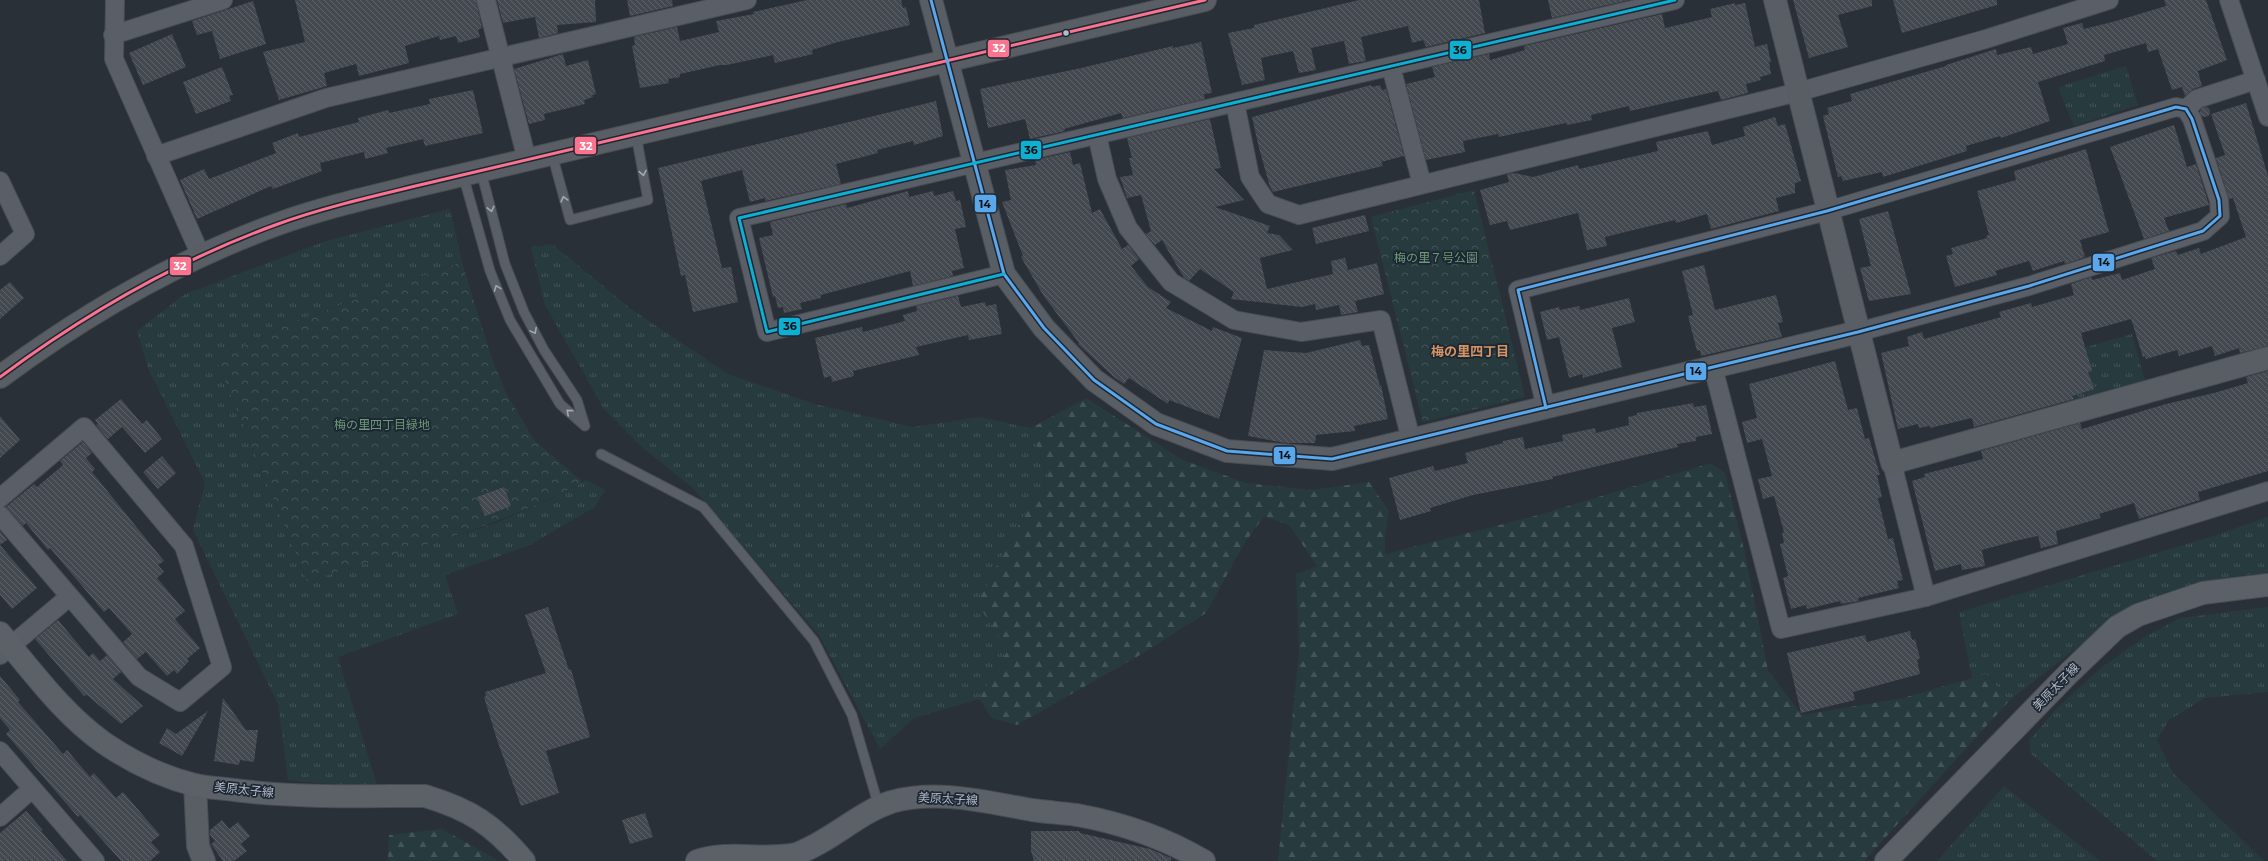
<svg xmlns="http://www.w3.org/2000/svg" width="2268" height="861" viewBox="0 0 2268 861" font-family="Montserrat,'Noto Sans JP',sans-serif">
  <style>
    .grass { fill: url(#grass-tufts) }
    .forest { fill: url(#forest-firs) }
    .park { fill: url(#park-crowns) }
    .building { fill: url(#building-back-hatch) }
    .lines { fill: none; stroke-linecap: round; stroke-linejoin: round }
    .lane-casing { stroke: #484c53; stroke-width: 11 }
    .street-casing { stroke: #484c53; stroke-width: 20 }
    .secondary-casing { stroke: #484c53; stroke-width: 24 }
    .primary-casing { stroke: #484c55; stroke-width: 24 }
    .lane { stroke: #5a5e66; stroke-width: 9 }
    .street { stroke: #5a5e66; stroke-width: 18 }
    .secondary { stroke: #595d64; stroke-width: 22 }
    .primary { stroke: #5c6168; stroke-width: 22 }
    .bus-1-casing { stroke: #1d2633; stroke-width: 6 }
    .bus-2-casing { stroke: #1d2633; stroke-width: 6 }
    .bus-3-casing { stroke: #1d2633; stroke-width: 6 }
    .bus-1 { stroke: #fc738d; stroke-width: 3 }
    .bus-2 { stroke: #5aa8eb; stroke-width: 3 }
    .bus-3 { stroke: #0dafd3; stroke-width: 3 }
    .oneway { stroke: #a2a9b5 }
    .bus-dot { fill: #b4bcc9; stroke: #1d2633; stroke-width: 1.5 }
    .labels { text-anchor: middle; stroke-width: 3.5; stroke-linejoin: round; paint-order: stroke }
    .park-label { font-size: 12px; fill: #6b9a76; stroke: #1d2633 }
    .street-label { font-size: 12px; fill: #b4bcc9; stroke: #1d2633 }
    .neighbourhood-label { font-size: 13px; font-weight: bold; fill: #d59563; stroke: #1d2633 }
    .line-badge { stroke: #1d2633; stroke-width: 1.5 }
    .badge-label { font-size: 11px; text-anchor: middle; font-weight: bold; fill: #fff }
    .pale-badge-label { font-size: 11px; text-anchor: middle; font-weight: bold; fill: #111 }
  </style>
  <defs>
    <pattern id="grass-tufts" width="24" height="20" patternUnits="userSpaceOnUse"><rect width="24" height="20" fill="#273a3e"/><path d="M3 7l-1-3M5 7V3M7 7l1-3M15 17l-1-3M17 17v-4M19 17l1-3" fill="none" stroke="#445559"/></pattern>
    <pattern id="forest-firs" width="22" height="20" patternUnits="userSpaceOnUse"><rect width="22" height="20" fill="#273a3e"/><path d="M5 1l3.5 6h-7zM16 11l3.5 6h-7z" fill="#445559"/></pattern>
    <pattern id="park-crowns" width="20" height="18" patternUnits="userSpaceOnUse"><rect width="20" height="18" fill="#273a3e"/><path d="M2 6a3 3 0 1 1 6 0M12 15a3 3 0 1 1 6 0" fill="none" stroke="#445559"/></pattern>
    <pattern id="building-back-hatch" width="6" height="6" patternUnits="userSpaceOnUse"><rect width="6" height="6" fill="#444950"/><path d="M-1 5l2 2M0 0l6 6M5-1l2 2" fill="none" stroke="#5d6168"/></pattern>
  </defs>
  <rect width="100%" height="100%" fill="#2a3038"/>
  <!-- grass -->
  <g class="grass">
    <polygon points="2126,66 2138,105 2074,126 2058,87"/>
    <polygon points="450,209 462,262 287,324 216,359 307,581 494,524 550,499 586,480 605,490 595,507 528,546 445,575 458,614 338,657 378,789 288,780 278,704 193,530 205,483 148,368 137,331 185,294 326,241"/>
    <polygon points="552,244 631,309 728,374 815,404 913,427 979,417 1031,428 1048,477 1022,519 1008,650 979,699 914,718 880,749 819,635 693,488 643,448 604,409 545,305 531,247"/>
    <polygon points="2132,334 2145,381 2067,403 2054,356"/>
    <polygon points="2268,517 2268,573 2244,575 2167,598 2119,620 2070,653 2009,701 1986,674 1972,678 1959,612 2210,537"/>
    <polygon points="2268,607 2268,692 2205,698 2169,720 2157,740 2173,773 2264,861 2157,861 2031,754 2029,741 2056,709 2102,667 2143,638 2180,618"/>
    <polygon points="2004,786 2100,861 1937,861"/>
  </g>
  <!-- forest -->
  <g class="forest">
    <polygon points="1086,398 1183,460 1246,483 1311,490 1369,482 1389,511 1385,537 1385,554 1535,516 1711,463 1725,473 1746,558 1768,670 1802,715 1903,698 1986,674 2009,701 1864,861 1278,861 1299,652 1296,574 1317,566 1289,525 1264,516 1244,544 1206,613 1140,655 1017,725 992,718 979,699 1008,650 977,603 1022,519 1048,477 1031,428"/>
    <polygon points="442,829 494,858 498,861 388,861 389,835"/>
  </g>
  <!-- park -->
  <g class="park">
    <polygon points="1474,190 1525,397 1423,422 1371,217"/>
    <path d="M462 262 491 356 505 391 534 440 583 482C496 529 401 552 307 581L216 359 287 324Z"/>
  </g>
  <!-- building -->
  <g class="building">
    <polygon points="295,0 476,0 482,28 478,30 480,37 458,43 456,36 440,40 439,36 405,46 409,63 359,76 356,64 324,73 327,86 279,100 263,52 305,42"/>
    <polygon points="497,0 595,0 596,22 557,25 558,33 539,38 535,17 503,23"/>
    <polygon points="627,0 672,0 673,6 630,16"/>
    <polygon points="807,0 901,0 903,8 906,7 910,25 838,42 812,50 813,54 775,63 773,55 727,65 720,65 680,74 680,77 668,79 669,83 640,88 632,46 635,45 634,37 677,27 680,41 719,32 716,21 754,14 753,12"/>
    <polygon points="1359,0 1479,0 1485,33 1426,47 1423,40 1412,43 1408,26 1361,37 1366,61 1349,64 1344,41 1311,48 1316,70 1299,73 1293,51 1261,58 1265,80 1242,85 1228,33 1254,28 1254,25"/>
    <polygon points="1548,0 1629,0 1552,18"/>
    <polygon points="1793,0 1872,0 1872,6 1838,15 1848,47 1809,58"/>
    <polygon points="1893,0 1997,0 1997,5 1902,33"/>
    <polygon points="2164,0 2206,0 2227,60 2198,71 2202,86 2193,89 2185,96 2182,87 2172,90 2158,49 2148,52 2146,43 2104,55 2105,61 2038,82 2050,121 2001,138 2000,136 1966,146 1967,151 1883,177 1882,172 1843,181 1841,176 1838,177 1823,116 1829,114 1827,108 1852,101 1850,94 1946,66 1946,65 1996,49 1997,55 2031,47 2033,54 2068,44 2063,28 2082,23 2084,29 2116,21 2166,6"/>
    <polygon points="253,1 266,44 220,59 212,31 197,35 192,21"/>
    <polygon points="1735,3 1735,5 1745,3 1755,47 1767,44 1771,62 1769,62 1771,74 1760,77 1761,80 1746,84 1748,93 1721,100 1718,91 1630,111 1629,106 1591,115 1592,120 1567,125 1566,123 1499,137 1498,134 1463,141 1465,152 1426,160 1406,84 1435,77 1432,67 1489,54 1490,60 1525,50 1524,46 1662,14 1665,28 1712,17 1710,9"/>
    <polygon points="172,34 186,67 143,85 129,53"/>
    <polygon points="1201,42 1212,93 1204,94 1205,99 1123,118 1121,113 1064,129 1065,131 1030,139 1025,119 988,128 980,89 1081,68 1173,46 1173,48"/>
    <polygon points="563,54 566,66 588,60 596,94 592,95 593,97 584,100 585,104 544,114 545,120 529,124 514,69"/>
    <polygon points="222,67 233,95 229,96 231,101 196,114 183,82"/>
    <polygon points="1371,85 1372,87 1380,85 1382,90 1386,89 1404,156 1381,162 1383,166 1273,192 1270,187 1259,148 1252,117"/>
    <polygon points="473,90 483,133 425,146 423,139 386,148 388,153 365,159 364,152 320,163 322,171 273,189 271,186 197,219 180,180 204,169 209,179 276,153 272,143 298,133 299,137 359,122 358,118 388,110 389,113 430,104 429,99"/>
    <polygon points="936,101 943,136 914,145 913,141 877,150 878,153 836,164 841,184 765,201 765,198 750,202 742,170 701,181 722,268 731,267 738,302 693,312 685,275 681,276 658,168"/>
    <polygon points="2246,103 2268,176 2268,346 2240,353 2239,348 2215,356 2212,346 2179,356 2177,350 2146,359 2145,356 2143,357 2131,319 2081,333 2092,371 2088,372 2094,389 2072,396 2074,399 1974,427 1972,418 1930,428 1930,426 1919,428 1918,424 1898,429 1881,353 1909,346 1907,337 1922,332 1924,339 2001,317 1999,312 2031,303 2032,307 2074,295 2071,284 2091,277 2092,280 2120,273 2122,280 2155,269 2151,258 2176,251 2178,255 2199,248 2201,254 2246,237 2233,198 2229,199 2216,158 2225,155 2211,114"/>
    <circle cx="2205" cy="112" r="5"/>
    <polygon points="1775,117 1778,126 1785,124 1801,181 1795,183 1795,193 1776,198 1779,211 1711,229 1707,214 1676,223 1675,220 1605,237 1607,246 1587,250 1578,213 1510,230 1507,221 1490,225 1480,190 1509,182 1507,174 1515,173 1533,177 1578,165 1579,169 1658,151 1656,142 1708,131 1712,145 1745,136 1743,127"/>
    <polygon points="1210,119 1221,168 1214,169 1244,200 1215,207 1270,226 1267,233 1279,235 1293,250 1260,258 1267,289 1333,274 1331,261 1345,258 1348,270 1377,263 1384,294 1355,301 1358,312 1341,315 1339,305 1316,310 1315,304 1302,307 1231,299 1234,292 1200,269 1189,281 1184,278 1162,240 1155,245 1146,234 1151,231 1141,195 1127,198 1120,177 1133,175 1129,158 1132,158 1127,138"/>
    <polygon points="2174,125 2187,167 2196,164 2209,205 2164,218 2169,231 2144,239 2110,147"/>
    <polygon points="2086,149 2109,232 2080,240 2085,257 2065,264 2064,261 2033,271 2029,261 1995,271 1997,275 1955,287 1946,256 1953,254 1951,248 1987,238 1986,236 1989,235 1977,191 2016,180 2014,171"/>
    <polygon points="1070,152 1073,165 1080,163 1092,213 1100,209 1122,249 1128,245 1139,259 1131,266 1148,287 1171,302 1166,308 1212,331 1213,327 1242,338 1219,419 1169,400 1168,404 1129,378 1124,384 1114,377 1078,344 1079,343 1043,295 1021,257 1023,256 1002,202 1011,200 1005,170 1036,165 1035,160"/>
    <polygon points="908,191 909,197 933,191 934,196 953,191 956,201 960,200 966,227 955,229 964,268 952,271 953,276 913,286 910,271 821,295 821,298 800,303 802,309 784,313 783,307 778,308 775,296 773,297 759,238 773,235 770,222 846,204 847,208"/>
    <polygon points="1888,211 1911,294 1869,301 1860,268 1871,266 1859,219"/>
    <polygon points="1365,215 1369,231 1316,244 1312,228"/>
    <polygon points="1704,265 1715,310 1776,295 1783,322 1778,323 1782,337 1701,356 1700,350 1697,351 1688,316 1693,315 1682,271"/>
    <polygon points="10,282 24,298 0,319 0,290"/>
    <polygon points="958,296 961,307 985,302 986,306 996,304 1002,334 969,340 968,335 916,347 919,355 853,371 854,376 832,382 831,376 824,378 815,338 862,327 863,332 905,321 903,315 917,311 916,306"/>
    <polygon points="1629,298 1635,322 1612,328 1622,367 1583,378 1582,374 1569,378 1559,337 1547,340 1540,312 1559,307 1560,310 1579,306 1580,310"/>
    <polygon points="1360,340 1362,346 1369,345 1380,386 1381,385 1388,419 1354,426 1355,431 1316,435 1315,443 1285,443 1248,436 1264,350 1306,353"/>
    <polygon points="1835,361 1848,410 1857,408 1865,439 1869,438 1880,475 1877,475 1882,497 1878,498 1888,539 1893,538 1903,580 1897,581 1899,588 1858,598 1859,601 1841,604 1840,601 1807,609 1806,605 1791,609 1783,578 1788,576 1780,544 1784,543 1782,533 1784,532 1774,496 1763,499 1758,479 1772,476 1762,439 1747,443 1742,422 1757,418 1749,384"/>
    <polygon points="2268,371 2268,471 2198,492 2200,500 2139,519 2134,503 2099,514 2101,518 2056,531 2058,544 2041,548 2038,536 2015,541 1982,550 1985,566 1962,570 1961,564 1935,571 1912,481 1925,477 1924,474 1983,459 1981,451 2080,423 2082,429 2166,404 2214,393 2248,383 2246,377"/>
    <polygon points="121,399 142,424 147,420 162,439 145,453 122,427 108,439 96,425 98,424 95,420"/>
    <polygon points="1693,403 1694,407 1706,405 1712,434 1696,437 1696,441 1677,444 1678,447 1552,477 1553,479 1473,495 1430,508 1431,511 1400,520 1389,478 1433,466 1435,471 1468,463 1465,453 1503,443 1503,441 1523,437 1525,449 1563,441 1562,435 1595,428 1596,433 1629,425 1628,417 1637,415 1637,413"/>
    <polygon points="0,416 20,440 0,458"/>
    <polygon points="83,442 92,453 86,458 95,469 92,472 164,561 158,565 164,572 157,578 185,611 175,619 200,648 187,659 189,661 177,674 174,670 167,676 146,652 137,659 123,642 132,634 109,608 104,612 50,548 48,550 26,523 23,526 6,507 34,484 37,487 63,465 60,461"/>
    <polygon points="162,456 176,473 158,489 143,472"/>
    <polygon points="504,487 511,506 485,516 477,497"/>
    <polygon points="0,531 7,540 0,545 37,588 12,609 0,595"/>
    <polygon points="548,607 569,670 571,669 590,737 546,751 559,793 521,806 497,740 484,697 486,696 485,692 546,673 525,615"/>
    <polygon points="58,620 89,657 93,653 100,661 107,655 121,672 113,679 143,706 121,724 87,695 84,696 35,639"/>
    <polygon points="1910,631 1912,640 1915,639 1920,658 1917,660 1920,674 1853,692 1855,700 1801,713 1787,653 1865,635 1867,642"/>
    <polygon points="0,676 20,700 18,702 63,754 67,750 90,777 94,773 116,798 123,792 160,835 151,842 160,852 150,861 121,861 80,815 78,817 6,734 10,730 0,718"/>
    <polygon points="223,698 246,730 258,730 254,762 240,760 239,765 214,761"/>
    <polygon points="208,711 182,756 159,743 167,728 176,734"/>
    <polygon points="26,811 43,830 41,831 67,861 0,861 0,833"/>
    <polygon points="645,813 653,837 630,844 622,820"/>
    <polygon points="222,820 229,829 238,822 250,836 241,844 247,851 234,861 223,861 211,844 215,841 210,835 210,830"/>
    <polygon points="1031,831 1079,831 1080,833 1150,849 1171,858 1171,861 1034,861 1031,851"/>
  </g>
  <g class="lines">
    <!-- lane casing -->
    <g class="lane-casing">
      <g id="lane">
        <polyline points="552,154 570,220 648,200 636,135"/>
        <polyline points="463,175 490,271 510,320 560,404 585,426 577,400 544,350 524,312 505,264 481,171"/>
        <polyline points="601,454 703,507 814,641 852,715 879,807"/>
      </g>
    </g>
    <!-- street casing -->
    <g class="street-casing">
      <g id="street">
        <polyline points="115,0 114,59 201,256"/>
        <polyline points="486,0 527,160"/>
        <polyline points="2229,0 2268,117"/>
        <polyline points="113,35 223,0"/>
        <polyline points="1391,67 1422,184"/>
        <polyline points="1235,103 1250,177 1268,204 1299,215 1798,92 1986,39 2109,0"/>
        <polyline points="2186,109 2197,99 2256,80"/>
        <polyline points="1097,135 1107,179 1128,228 1171,282 1234,320 1301,332 1381,320 1411,440"/>
        <polyline points="156,156 326,98 747,0"/>
        <polyline points="0,181 25,234 0,256"/>
        <polyline points="1004,274 767,332 739,218 1675,0"/>
        <polyline points="1713,367 1781,629 1926,597 2268,491"/>
        <polyline points="1546,408 1518,290 1827,211 2176,107 2186,109 2192,119 2219,200 2220,216 2203,231 2029,286 1858,332"/>
        <polyline points="1892,463 1926,597"/>
        <polyline points="0,498 84,427 184,546 222,667 180,702 139,677 0,515"/>
        <polyline points="0,655 69,597"/>
        <polyline points="0,751 95,861"/>
        <polyline points="0,817 32,789"/>
      </g>
    </g>
    <!-- secondary casing -->
    <g class="secondary-casing">
      <g id="secondary">
        <polyline points="931,0 1004,274 1044,328 1094,380 1156,424 1227,451 1332,459 1858,332"/>
        <polyline points="1775,0 1892,463 2268,358"/>
        <path d="M0 377C85 314 178 260 278 224 325 207 375 196 424 184L1205 0"/>
        <polyline points="195,785 198,846 204,861"/>
      </g>
    </g>
    <!-- primary casing -->
    <g class="primary-casing">
      <g id="primary">
        <path d="M0 633C32 671 63 714 104 743 132 762 162 777 195 785 207 788 221 788 234 790 297 798 361 796 425 796 469 809 494 825 524 861"/>
        <path d="M697 861C729 850 764 861 796 854 830 842 858 813 891 802 937 789 986 802 1032 810 1046 812 1062 813 1077 815 1121 823 1165 838 1204 861"/>
        <polyline points="1886,861 2069,673 2117,627 2138,615 2203,593 2268,585"/>
      </g>
    </g>
    <!-- lane -->
    <use href="#lane" class="lane"/>
    <!-- street -->
    <use href="#street" class="street"/>
    <!-- secondary -->
    <use href="#secondary" class="secondary"/>
    <!-- primary -->
    <use href="#primary" class="primary"/>
    <!-- bus-1 casing -->
    <g class="bus-1-casing">
      <path id="bus-1" d="M0 377C85 314 178 260 278 224 325 207 375 196 424 184L1205 0"/>
    </g>
    <!-- bus-2 casing -->
    <g class="bus-2-casing">
      <polyline id="bus-2" points="931,0 1004,274 1044,328 1094,380 1156,424 1227,451 1332,459 1858,332 2029,286 2203,231 2220,216 2219,200 2192,119 2186,109 2176,107 1827,211 1518,290 1546,408"/>
    </g>
    <!-- bus-3 casing -->
    <g class="bus-3-casing">
      <polyline id="bus-3" points="1004,274 767,332 739,218 1675,0"/>
    </g>
    <!-- bus-1 -->
    <use href="#bus-1" class="bus-1"/>
    <!-- bus-2 -->
    <use href="#bus-2" class="bus-2"/>
    <!-- bus-3 -->
    <use href="#bus-3" class="bus-3"/>
  </g>
  <!-- one-way arrows -->
  <defs><path id="oneway-chevron" d="M-2-3.5L2.5 0L-2 3.5" fill="none" stroke-width="1.6" stroke-linecap="round" stroke-linejoin="round"/></defs>
  <g class="oneway">
    <use href="#oneway-chevron" transform="translate(643 173) rotate(79)"/>
    <use href="#oneway-chevron" transform="translate(564 199) rotate(-105)"/>
    <use href="#oneway-chevron" transform="translate(491 209) rotate(76)"/>
    <use href="#oneway-chevron" transform="translate(497 288) rotate(-111)"/>
    <use href="#oneway-chevron" transform="translate(534 331) rotate(62)"/>
    <use href="#oneway-chevron" transform="translate(569 412) rotate(-139)"/>
  </g>
  <!-- markers -->
  <circle class="bus-dot" cx="1066" cy="33" r="3.5"/>
  <g class="labels">
    <!-- park labels -->
    <g class="park-label">
      <text x="1436" y="262">梅の里７号公園</text>
      <text x="382" y="429">梅の里四丁目緑地</text>
    </g>
    <!-- street labels -->
    <g class="street-label">
      <text transform="translate(2056 687) rotate(-46)" y="4">美原太子線</text>
      <text transform="translate(244 790) rotate(6)" y="4">美原太子線</text>
      <text transform="translate(948 799) rotate(3)" y="4">美原太子線</text>
    </g>
    <!-- neighbourhood labels -->
    <g class="neighbourhood-label">
      <text x="1470" y="356">梅の里四丁目</text>
    </g>
  </g>
  <g class="line-badge">
    <rect x="987" y="39" width="23" height="19" rx="4" fill="#fc738d"/>
    <rect x="1449" y="40" width="23" height="20" rx="4" fill="#0dafd3"/>
    <rect x="574" y="136" width="23" height="19" rx="4" fill="#fc738d"/>
    <rect x="1020" y="140" width="22" height="20" rx="4" fill="#0dafd3"/>
    <rect x="974" y="194" width="23" height="19" rx="4" fill="#5aa8eb"/>
    <rect x="2092" y="253" width="23" height="19" rx="4" fill="#5aa8eb"/>
    <rect x="169" y="256" width="23" height="20" rx="4" fill="#fc738d"/>
    <rect x="778" y="317" width="23" height="19" rx="4" fill="#0dafd3"/>
    <rect x="1685" y="362" width="22" height="19" rx="4" fill="#5aa8eb"/>
    <rect x="1273" y="446" width="23" height="19" rx="4" fill="#5aa8eb"/>
  </g>
  <g class="badge-label">
    <text x="999" y="52">32</text>
    <text x="586" y="150">32</text>
    <text x="180" y="270">32</text>
  </g>
  <g class="pale-badge-label">
    <text x="1460" y="54">36</text>
    <text x="1031" y="154">36</text>
    <text x="985" y="208">14</text>
    <text x="2104" y="266">14</text>
    <text x="790" y="330">36</text>
    <text x="1696" y="375">14</text>
    <text x="1285" y="459">14</text>
  </g>
</svg>
